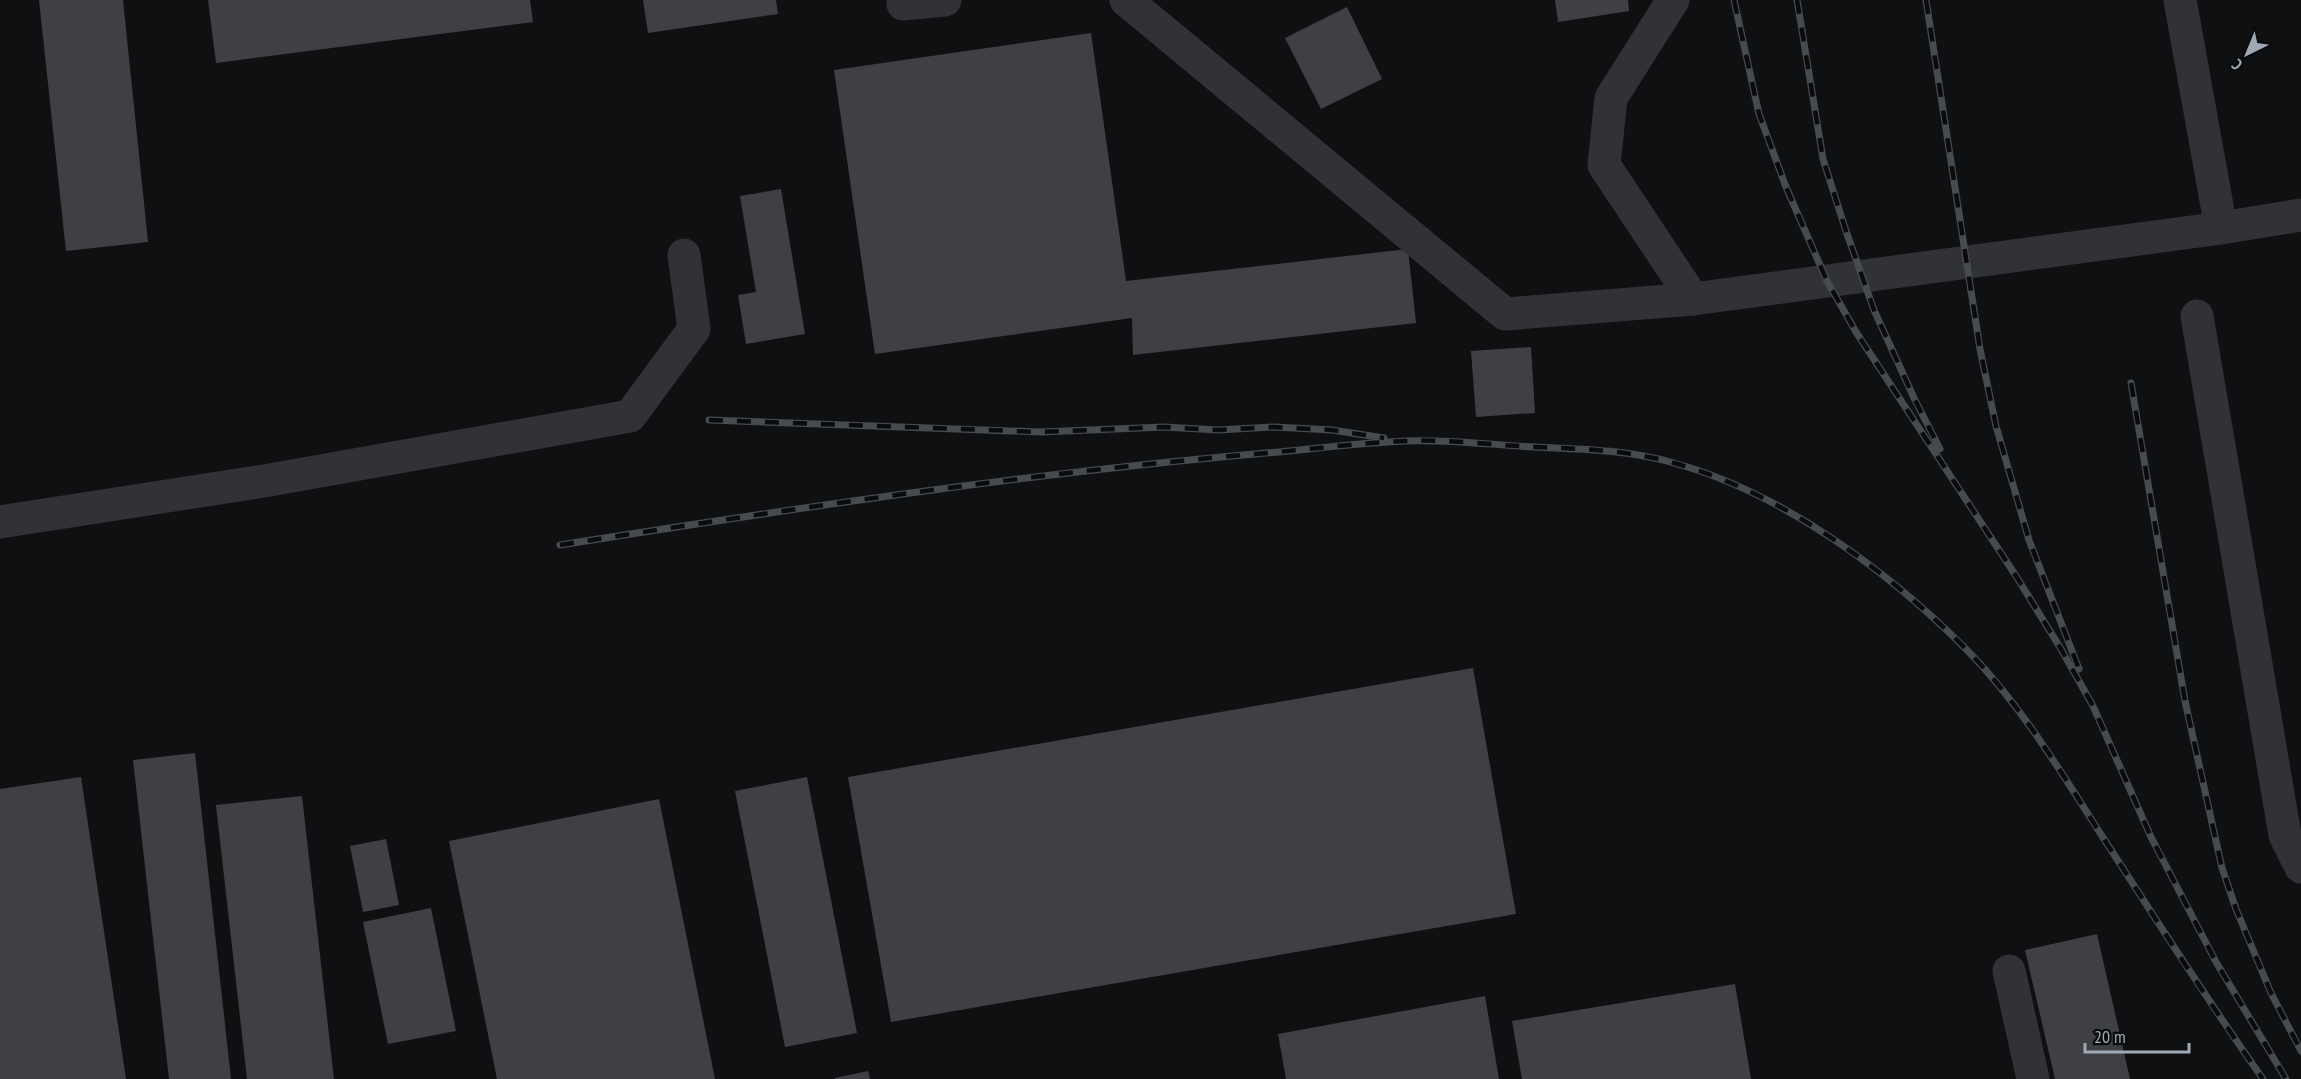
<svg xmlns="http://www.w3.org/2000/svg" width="2301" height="1079" viewBox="0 0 2301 1079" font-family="'PT Sans Narrow',sans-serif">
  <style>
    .building { fill: #3e4044 }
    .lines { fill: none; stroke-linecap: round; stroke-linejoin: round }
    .minor { stroke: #303236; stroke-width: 33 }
    .rail-casing { stroke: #474a4f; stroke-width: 7 }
    .rail { stroke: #0a0b0c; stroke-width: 4.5; stroke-dasharray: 14; stroke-linecap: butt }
  </style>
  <rect width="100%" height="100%" fill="#0f1011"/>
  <!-- building -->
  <g class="building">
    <polygon points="39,0 123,0 148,242 66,251"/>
    <polygon points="208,0 530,0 533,22 216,63"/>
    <polygon points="643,0 776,0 778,14 648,33"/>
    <polygon points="1555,0 1628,0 1629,11 1558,22"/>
    <polygon points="1347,7 1382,79 1321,109 1285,38"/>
    <polygon points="1091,33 1126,281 1408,249 1416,323 1133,355 1132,318 875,354 834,70"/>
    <polygon points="781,189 805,334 746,344 738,295 756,292 740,196"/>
    <polygon points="1531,347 1535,413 1476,417 1471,351"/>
    <polygon points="1473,668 1516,914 891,1022 848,777"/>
    <polygon points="195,753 231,1079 169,1079 133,760"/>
    <polygon points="81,777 126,1079 0,1079 0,789"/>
    <polygon points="807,777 857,1033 785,1047 735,791"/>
    <polygon points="302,796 334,1079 247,1079 216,805"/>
    <polygon points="659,799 715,1079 497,1079 449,841"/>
    <polygon points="386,839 399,905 363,912 350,846"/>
    <polygon points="431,908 456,1031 388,1044 363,922"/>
    <polygon points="2097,934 2130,1079 2055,1079 2025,950"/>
    <polygon points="1735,984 1751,1079 1522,1079 1512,1021"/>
    <polygon points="1485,996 1499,1079 1286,1079 1278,1034"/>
    <polygon points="868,1071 870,1079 835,1079 835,1078"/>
  </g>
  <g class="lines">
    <!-- minor -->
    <g class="minor">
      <polyline points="1126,0 1505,314 1693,299 2221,228 2301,215"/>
      <polyline points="1673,0 1611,98 1604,165 1693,299"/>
      <polyline points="2180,0 2221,228"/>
      <polyline points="903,4 945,0"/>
      <polyline points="2197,316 2285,835 2301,867"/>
      <polyline points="0,522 264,481 630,416 694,329 684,255"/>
      <polyline points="2009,971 2033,1079"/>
    </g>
    <!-- rail casing -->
    <g class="rail-casing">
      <g id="rail">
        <polyline points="1734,0 1759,114 1786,187 1827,281 1856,332 2016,576 2061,649 2093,706 2151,837 2216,962 2286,1079"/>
        <polyline points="1797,0 1823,159 1846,231 1874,310 1914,398 1940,449"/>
        <polyline points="1926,0 1980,349 1996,426 2029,540 2079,669"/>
        <polyline points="2131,383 2185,701 2222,868 2236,909 2271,993 2301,1051"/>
        <polyline points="709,420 1041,432 1164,427 1218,430 1274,427 1332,430 1384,438"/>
        <path d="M560 545C791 509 1022 474 1255 454 1305 450 1355 443 1405 441 1448 439 1492 445 1535 447 1583 449 1628 450 1674 463 1783 493 1888 571 1967 650 2021 705 2061 772 2102 836 2155 918 2207 1000 2263 1079"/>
      </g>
    </g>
    <!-- rail -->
    <use href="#rail" class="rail"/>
  </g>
  <!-- north arrow -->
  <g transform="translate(2247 54) rotate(223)" stroke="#0a0b0c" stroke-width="4.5" paint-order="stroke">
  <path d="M0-4.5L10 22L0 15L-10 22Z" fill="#9fa9b3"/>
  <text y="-9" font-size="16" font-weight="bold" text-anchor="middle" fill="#9fa9b3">С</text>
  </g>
  <!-- scale -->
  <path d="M2085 1043v9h104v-9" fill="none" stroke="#9fa9b3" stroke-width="3"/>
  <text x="2094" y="1043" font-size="18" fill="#9fa9b3" stroke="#0a0b0c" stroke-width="4.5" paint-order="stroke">20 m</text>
</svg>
